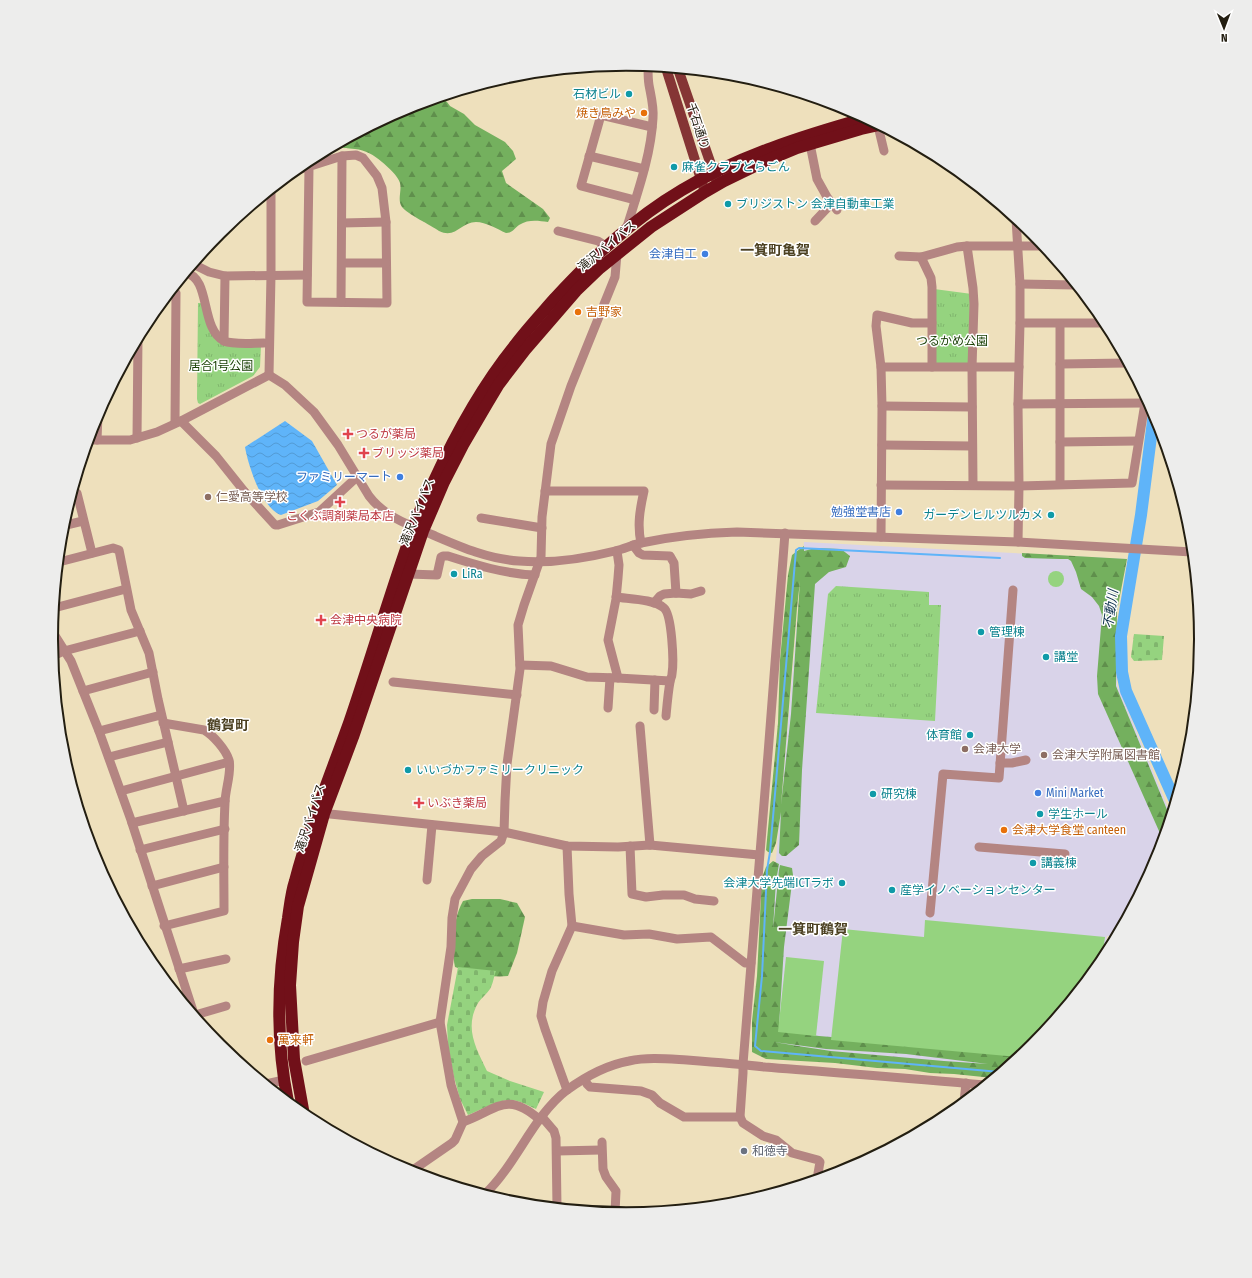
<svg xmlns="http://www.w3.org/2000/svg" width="1252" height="1278" viewBox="0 0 1252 1278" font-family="'Fira Sans Condensed','Noto Sans JP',sans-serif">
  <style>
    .education { fill: #d9d3e9 }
    .forest { fill: url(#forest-firs); fill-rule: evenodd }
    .cemetery { fill: url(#cemetery-stones) }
    .park { fill: url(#park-tufts) }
    .garden { fill: #95d37f }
    .water { fill: url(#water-waves) }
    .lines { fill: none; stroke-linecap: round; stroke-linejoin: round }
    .stream { stroke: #5fb4f9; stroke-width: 2 }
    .river { stroke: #5fb4f9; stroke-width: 12 }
    .minor { stroke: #b48582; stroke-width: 9 }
    .major { stroke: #853535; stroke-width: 10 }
    .highway { stroke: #711019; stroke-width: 12 }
    .culture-dot { fill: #0f9aa8; stroke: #fff; stroke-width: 1.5 }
    .food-dot { fill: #e8710a; stroke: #fff; stroke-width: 1.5 }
    .shop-dot { fill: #3f7fe0; stroke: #fff; stroke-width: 1.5 }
    .health-dot { fill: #e0444e; stroke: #fff; stroke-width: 1.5 }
    .education-dot { fill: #8d6e63; stroke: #fff; stroke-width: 1.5 }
    .worship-dot { fill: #6b7280; stroke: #fff; stroke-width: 1.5 }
    .labels { text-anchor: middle; stroke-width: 3; stroke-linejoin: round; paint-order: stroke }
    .culture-label { font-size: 12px; fill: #0d838f; stroke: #fff; text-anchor: start }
    .food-label { font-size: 12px; fill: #c56008; stroke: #fff; text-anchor: start }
    .street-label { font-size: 12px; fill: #231e11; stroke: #fff }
    .shop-label { font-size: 12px; fill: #366cbe; stroke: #fff; text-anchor: end }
    .park-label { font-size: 12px; fill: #194005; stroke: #fff }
    .health-label { font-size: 12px; fill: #be3a42; stroke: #fff; text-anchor: start }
    .education-label { font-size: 12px; fill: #785e54; stroke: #fff; text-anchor: start }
    .worship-label { font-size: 12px; fill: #5b616d; stroke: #fff; text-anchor: start }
    .water-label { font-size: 13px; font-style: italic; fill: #0c304b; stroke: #fff }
    .quarter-label { font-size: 14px; font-weight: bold; fill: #4b4021; stroke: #fff }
    .rim { fill: none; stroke: #231e11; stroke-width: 2 }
  </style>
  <defs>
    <pattern id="forest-firs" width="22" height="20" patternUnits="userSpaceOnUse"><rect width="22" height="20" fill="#74b05e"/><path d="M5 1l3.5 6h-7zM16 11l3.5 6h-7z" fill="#5f8f4c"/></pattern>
    <pattern id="cemetery-stones" width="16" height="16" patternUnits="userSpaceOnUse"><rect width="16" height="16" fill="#95d37f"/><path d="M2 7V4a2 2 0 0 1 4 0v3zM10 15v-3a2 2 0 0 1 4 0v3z" fill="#80b56d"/></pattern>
    <pattern id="park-tufts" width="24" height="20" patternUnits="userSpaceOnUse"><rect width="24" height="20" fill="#95d37f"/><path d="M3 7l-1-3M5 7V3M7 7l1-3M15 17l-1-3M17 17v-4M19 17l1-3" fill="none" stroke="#80b56d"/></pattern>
    <pattern id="water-waves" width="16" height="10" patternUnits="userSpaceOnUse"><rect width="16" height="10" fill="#5fb4f9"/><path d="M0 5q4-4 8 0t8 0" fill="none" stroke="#529ad4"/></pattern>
  </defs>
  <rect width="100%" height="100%" fill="#eee0bc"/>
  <!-- education -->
  <polygon class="education" points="804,542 1127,559 1116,610 1117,684 1171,815 1157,859 1116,937 1107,936 1104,959 1032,1046 997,1075 759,1052"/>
  <!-- forest -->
  <g class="forest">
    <path d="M441 97 447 102 450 106 464 114 475 125 505 142 513 151 516 159 502 171 506 183 543 209 550 218 548 222C538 221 529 219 519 225 514 229 512 233 506 233 497 229 486 222 476 222 461 222 456 239 439 231 431 225 407 214 402 207 397 200 402 191 400 183 398 176 388 167 382 162 374 155 365 150 355 149 347 148 343 149 337 145L406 108Z"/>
    <path d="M804 546V552V551L815 548 841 549 850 556 846 567 829 572 815 584 802 770 799 845 786 856H782L779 853 781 812 776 843 772 853 768 852 766 850 778 723 780 660 788 575 792 555ZM800 581 791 714 781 805 797 608Z"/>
    <polygon points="1022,553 1127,559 1117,611 1116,686 1170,817 1163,840 1098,694 1097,676 1102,615 1099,606 1092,597 1081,589 1076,572 1071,561 1068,559 1060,559 1025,558 1022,556"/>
    <path d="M773 861 779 864 776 881 773 929 779 870 780 865 792 868 793 875 784 947 779 1026 791 1032 819 1036 1023 1053 993 1078 954 1074 930 1073 905 1069 877 1068 835 1063 766 1059 752 1052V1021L757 976 761 896 760 883 766 867ZM774 1042 826 1049 906 1054 988 1064 944 1061 831 1051 798 1046Z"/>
    <path d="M472 899H500L517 903 525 917 517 953 508 976C490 978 471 973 455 967 451 948 453 918 463 901Z"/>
  </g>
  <!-- cemetery -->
  <g class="cemetery">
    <polygon points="1134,634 1164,636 1162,660 1134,661 1131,657"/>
    <path d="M458 967 496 971C494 976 493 984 490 989 487 994 481 998 478 1003 464 1028 476 1048 487 1071L510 1081 544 1092 536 1109C527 1105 519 1100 509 1100 499 1100 478 1111 468 1115L460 1099 454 1077 448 1046 447 1025Z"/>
  </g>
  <!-- park -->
  <g class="park">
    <polygon points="934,289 972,294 971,365 933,365"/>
    <polygon points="198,303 204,303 217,336 261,345 260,367 253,376 200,404 198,403 197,399"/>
    <polygon points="836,586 929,592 929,605 941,605 935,721 816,713 828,594"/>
  </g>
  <!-- garden -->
  <g class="garden">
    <circle cx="1056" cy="579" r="8"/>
    <polygon points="925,920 1105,937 1102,960 1032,1046 1018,1057 831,1040 843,929 924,937"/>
    <polygon points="786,957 824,961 816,1036 778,1032"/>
  </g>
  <!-- water -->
  <path class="water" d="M285 421 312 441 337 485 318 501 281 515C262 509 248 465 245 447Z"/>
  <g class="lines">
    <!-- stream -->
    <polyline class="stream" points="1000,1072 761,1051 755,1046 762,976 767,870 770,852 796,550 799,548 1000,558"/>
    <!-- river -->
    <polyline class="river" points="1154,413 1141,515 1121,636 1122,672 1126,691 1175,801"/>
    <!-- minor -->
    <g class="minor">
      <polyline points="878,126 884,151"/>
      <polyline points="810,144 817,179 827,197 837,210"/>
      <polyline points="589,156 644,169"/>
      <polyline points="292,172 342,156 356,155 363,158 377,176 382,188 386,222 387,303 307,302 309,168"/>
      <polyline points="635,200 581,186 601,115 652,127"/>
      <polyline points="1016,219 1020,284 1020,323 1018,404 1019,486 1018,542"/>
      <polyline points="815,221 832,203"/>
      <polyline points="342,223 386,222"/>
      <path d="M626 230C637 194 651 156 653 118 654 107 651 96 649 85 648 79 648 72 648 66"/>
      <polyline points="558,231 598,241 606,246"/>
      <polyline points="899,256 921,257 957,247 967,246"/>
      <polyline points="921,257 931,278 932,287 932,367"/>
      <polyline points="342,263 386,263"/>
      <polyline points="193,264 209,272 225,276 307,275"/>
      <path d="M186 273C211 278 200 329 224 341 234 345 253 343 264 343"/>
      <polyline points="1020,284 1075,285"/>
      <polyline points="169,294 176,293 175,423"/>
      <polyline points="341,302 342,156"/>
      <polyline points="1020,323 1106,323"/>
      <polyline points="224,341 225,276"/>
      <polyline points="1060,364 1127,363"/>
      <polyline points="881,367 1019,367"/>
      <path d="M269 375 285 385 314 412 338 445 369 496C385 517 409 525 433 535 461 547 488 559 519 561 552 564 583 559 615 551 624 549 632 545 641 543 673 536 704 533 737 532L1018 542 1192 552"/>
      <polyline points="269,375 271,275 271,190"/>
      <polyline points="1018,404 1145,403"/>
      <polyline points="882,406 972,407"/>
      <polyline points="181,421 216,456 244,491 275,525 278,525 319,512 357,477"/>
      <polyline points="137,438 138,338"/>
      <polyline points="88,440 130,440 157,432 181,421 269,375"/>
      <polyline points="97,440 98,414"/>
      <polyline points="1060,442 1138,441"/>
      <polyline points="882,445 972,446"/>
      <polyline points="1060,484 1060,324"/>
      <polyline points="881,485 1019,486 1132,483 1146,397"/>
      <polyline points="973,485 972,367 974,304 973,288 967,246 1044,246"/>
      <path d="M545 491H644C640 509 637 525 641 543"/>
      <polyline points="77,493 92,553"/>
      <polyline points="481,518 542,528"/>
      <polyline points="62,526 83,521"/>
      <polyline points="881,537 882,406 881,367 876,326 877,315 912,323 932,323"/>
      <polyline points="633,545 639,553 643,555 670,556 674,563 676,593"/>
      <polyline points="59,562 113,548 119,550 131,610 149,653 158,699 184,811"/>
      <path d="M409 574 437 575 441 557 443 556H448C476 565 505 574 535 575"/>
      <path d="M616 597C629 599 654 599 664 608 672 615 674 662 672 674 672 677 670 679 670 682 668 693 667 705 666 716"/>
      <polyline points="654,603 660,596 664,594 676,593 691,594 701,591"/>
      <polyline points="54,608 126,589"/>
      <polyline points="52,631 71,661 99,731 131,820 194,1014"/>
      <polyline points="53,656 64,651 140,631"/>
      <polyline points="520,665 551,666 587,677 618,678 608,640 616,599 618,578 619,565 617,551"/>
      <polyline points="618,678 670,681"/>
      <polyline points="393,682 517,695"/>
      <polyline points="83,691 153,672"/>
      <polyline points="608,708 610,678"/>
      <polyline points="654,710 655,680"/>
      <path d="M163 723 204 730C213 735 226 750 229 760 232 773 225 789 225 803 223 839 224 875 224 911L164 926"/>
      <polyline points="640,726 650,845"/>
      <polyline points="99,731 161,715"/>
      <polyline points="109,757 168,742"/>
      <polyline points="1000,763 1012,763 1026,760"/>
      <polyline points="121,791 229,762"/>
      <polyline points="318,812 330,814 504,832 567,846 618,847 650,845 759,855"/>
      <polyline points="132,823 225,801"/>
      <polyline points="567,846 569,894 572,926 552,971 543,1002 541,1016 545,1029 567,1090"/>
      <polyline points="630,846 632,894 646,897 663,895 684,895 695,899 714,901"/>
      <polyline points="979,847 1065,854"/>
      <polyline points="140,850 225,829"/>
      <polyline points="427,880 432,825"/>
      <polyline points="152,886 224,867"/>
      <polyline points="930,913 943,774 999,778 1013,590"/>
      <polyline points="572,926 624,935 649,934 677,939 711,937 745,963 751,963"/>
      <polyline points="179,969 226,959"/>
      <polyline points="195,1015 226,1006"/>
      <polyline points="306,1061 440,1022"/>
      <polyline points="585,1079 587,1084 590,1087 641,1091 652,1095 660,1103 684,1117 740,1117 743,1123 763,1136 776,1140 792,1153 818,1160 820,1162 817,1179"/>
      <polyline points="266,1084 284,1080"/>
      <polyline points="964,1102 966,1083"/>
      <polyline points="542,1117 554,1131 556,1138 557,1207"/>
      <polyline points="740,1117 743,1073 743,1064 768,754 785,533"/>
      <path d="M463 1122C497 1110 506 1090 540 1120"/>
      <polyline points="602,1142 603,1169 606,1177 616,1191 615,1213"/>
      <polyline points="557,1151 601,1150"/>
      <polyline points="410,1172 452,1143 455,1140 463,1122 451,1085 440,1022 451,947 452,918 455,899 471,869 482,856 501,841 504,832 505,801 507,764 520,669 518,625 524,605 541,557 542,517 551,444 571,386 615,277 617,254"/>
      <path d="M485 1194C516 1165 533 1116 567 1090 585 1077 607 1065 629 1061 648 1057 668 1059 687 1060 713 1062 739 1064 765 1067 838 1073 912 1078 985 1085"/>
    </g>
    <!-- major -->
    <g class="major">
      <polyline points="666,68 705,192"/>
      <polyline points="678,69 718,185"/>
    </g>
    <!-- highway -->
    <g class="highway">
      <path d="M288 1102C276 1042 277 979 288 918 290 905 291 893 295 881 309 827 330 776 349 723 371 659 390 593 413 529 418 513 426 498 433 483 455 435 481 387 515 345 527 329 541 314 555 298 593 257 633 219 682 190 739 156 802 136 866 118"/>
      <polyline points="304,1115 294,1059 290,985 293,942 298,906 324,814 353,737 423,531 444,482 463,445 487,404 499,384 525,350 576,291 600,268 651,227 705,192 724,181 761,163 797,148 861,129 879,125"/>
    </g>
  </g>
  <!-- markers -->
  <g class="culture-dot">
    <circle cx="629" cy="94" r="4"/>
    <circle cx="674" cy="167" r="4"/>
    <circle cx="728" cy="204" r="4"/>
    <circle cx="1051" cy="515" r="4"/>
    <circle cx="454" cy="574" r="4"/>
    <circle cx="981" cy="632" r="4"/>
    <circle cx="1046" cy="657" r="4"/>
    <circle cx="970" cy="735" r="4"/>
    <circle cx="408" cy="770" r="4"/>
    <circle cx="873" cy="794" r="4"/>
    <circle cx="1040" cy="814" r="4"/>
    <circle cx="1033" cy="863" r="4"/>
    <circle cx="842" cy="883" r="4"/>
    <circle cx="892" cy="890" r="4"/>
  </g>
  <g class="food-dot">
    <circle cx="644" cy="113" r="4"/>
    <circle cx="578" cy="312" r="4"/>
    <circle cx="1004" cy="830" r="4"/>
    <circle cx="270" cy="1040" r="4"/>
  </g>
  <g class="shop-dot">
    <circle cx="705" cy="254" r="4"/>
    <circle cx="400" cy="477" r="4"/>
    <circle cx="899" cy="512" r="4"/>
    <circle cx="1038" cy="793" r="4"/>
  </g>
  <g class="health-dot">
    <path d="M346 428h4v4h4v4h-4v4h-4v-4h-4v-4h4z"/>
    <path d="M362 447h4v4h4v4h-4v4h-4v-4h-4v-4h4z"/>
    <path d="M338 496h4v4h4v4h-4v4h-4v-4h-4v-4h4z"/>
    <path d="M319 614h4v4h4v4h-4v4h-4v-4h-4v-4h4z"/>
    <path d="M417 797h4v4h4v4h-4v4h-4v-4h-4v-4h4z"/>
  </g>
  <g class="education-dot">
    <circle cx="208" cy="497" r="4"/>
    <circle cx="965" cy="749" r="4"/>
    <circle cx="1044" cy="755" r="4"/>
  </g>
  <circle class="worship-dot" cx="744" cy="1151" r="4"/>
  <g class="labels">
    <!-- culture labels -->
    <g class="culture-label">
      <text x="621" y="98" text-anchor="end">石材ビル</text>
      <text x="682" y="171">麻雀クラブどらごん</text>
      <text x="736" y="208">ブリジストン 会津自動車工業</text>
      <text x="1043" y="519" text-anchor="end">ガーデンヒルツルカメ</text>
      <text x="462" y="578">LiRa</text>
      <text x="989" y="636">管理棟</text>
      <text x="1054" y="661">講堂</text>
      <text x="962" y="739" text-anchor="end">体育館</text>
      <text x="416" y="774">いいづかファミリークリニック</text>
      <text x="881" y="798">研究棟</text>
      <text x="1048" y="818">学生ホール</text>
      <text x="1041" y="867">講義棟</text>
      <text x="834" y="887" text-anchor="end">会津大学先端ICTラボ</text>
      <text x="900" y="894">産学イノベーションセンター</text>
    </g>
    <!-- food labels -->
    <g class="food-label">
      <text x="636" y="117" text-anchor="end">焼き鳥みや</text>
      <text x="586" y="316">吉野家</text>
      <text x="1012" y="834">会津大学食堂 canteen</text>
      <text x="278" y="1044">萬来軒</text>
    </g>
    <!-- street labels -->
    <g class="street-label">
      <text transform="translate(698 126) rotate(72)" y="4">千石通り</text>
      <text transform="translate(607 246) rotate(-40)" y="4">滝沢バイパス</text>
      <text transform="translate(417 512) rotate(-68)" y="4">滝沢バイパス</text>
      <text transform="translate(310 818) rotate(-72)" y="4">滝沢バイパス</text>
    </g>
    <!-- shop labels -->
    <g class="shop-label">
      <text x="697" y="258">会津自工</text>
      <text x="392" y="481">ファミリーマート</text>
      <text x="891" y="516">勉強堂書店</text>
      <text x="1046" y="797" text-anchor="start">Mini Market</text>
    </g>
    <!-- park labels -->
    <g class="park-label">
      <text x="952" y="345">つるかめ公園</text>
      <text x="221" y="370">居合1号公園</text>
    </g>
    <!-- health labels -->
    <g class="health-label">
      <text x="356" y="438">つるが薬局</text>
      <text x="372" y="457">ブリッジ薬局</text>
      <text x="340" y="520" text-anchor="middle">こくぶ調剤薬局本店</text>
      <text x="330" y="624">会津中央病院</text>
      <text x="427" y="807">いぶき薬局</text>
    </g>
    <!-- education labels -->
    <g class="education-label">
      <text x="216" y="501">仁愛高等学校</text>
      <text x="973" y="753">会津大学</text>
      <text x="1052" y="759">会津大学附属図書館</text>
    </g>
    <!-- worship labels -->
    <g class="worship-label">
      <text x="752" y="1155">和徳寺</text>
    </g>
    <!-- water labels -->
    <g class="water-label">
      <text transform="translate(1110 609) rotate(-82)" y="5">不動川</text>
    </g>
    <!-- quarter labels -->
    <g class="quarter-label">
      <text x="775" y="255">一箕町亀賀</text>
      <text x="228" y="730">鶴賀町</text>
      <text x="813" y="934">一箕町鶴賀</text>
    </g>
  </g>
  <!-- crop -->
  <path d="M0 0H1252V1278H0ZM58 639a568 568 0 1 1 1136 0a568 568 0 1 1-1136 0Z" fill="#ededec" fill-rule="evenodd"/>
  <path class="rim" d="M58 639a568 568 0 1 1 1136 0a568 568 0 1 1-1136 0Z"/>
  <!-- north arrow -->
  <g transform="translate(1224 28) rotate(179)" stroke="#ffffff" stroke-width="3" paint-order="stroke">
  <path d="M0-3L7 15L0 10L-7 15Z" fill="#231e11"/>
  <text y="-6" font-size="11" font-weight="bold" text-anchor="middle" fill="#231e11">N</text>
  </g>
</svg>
